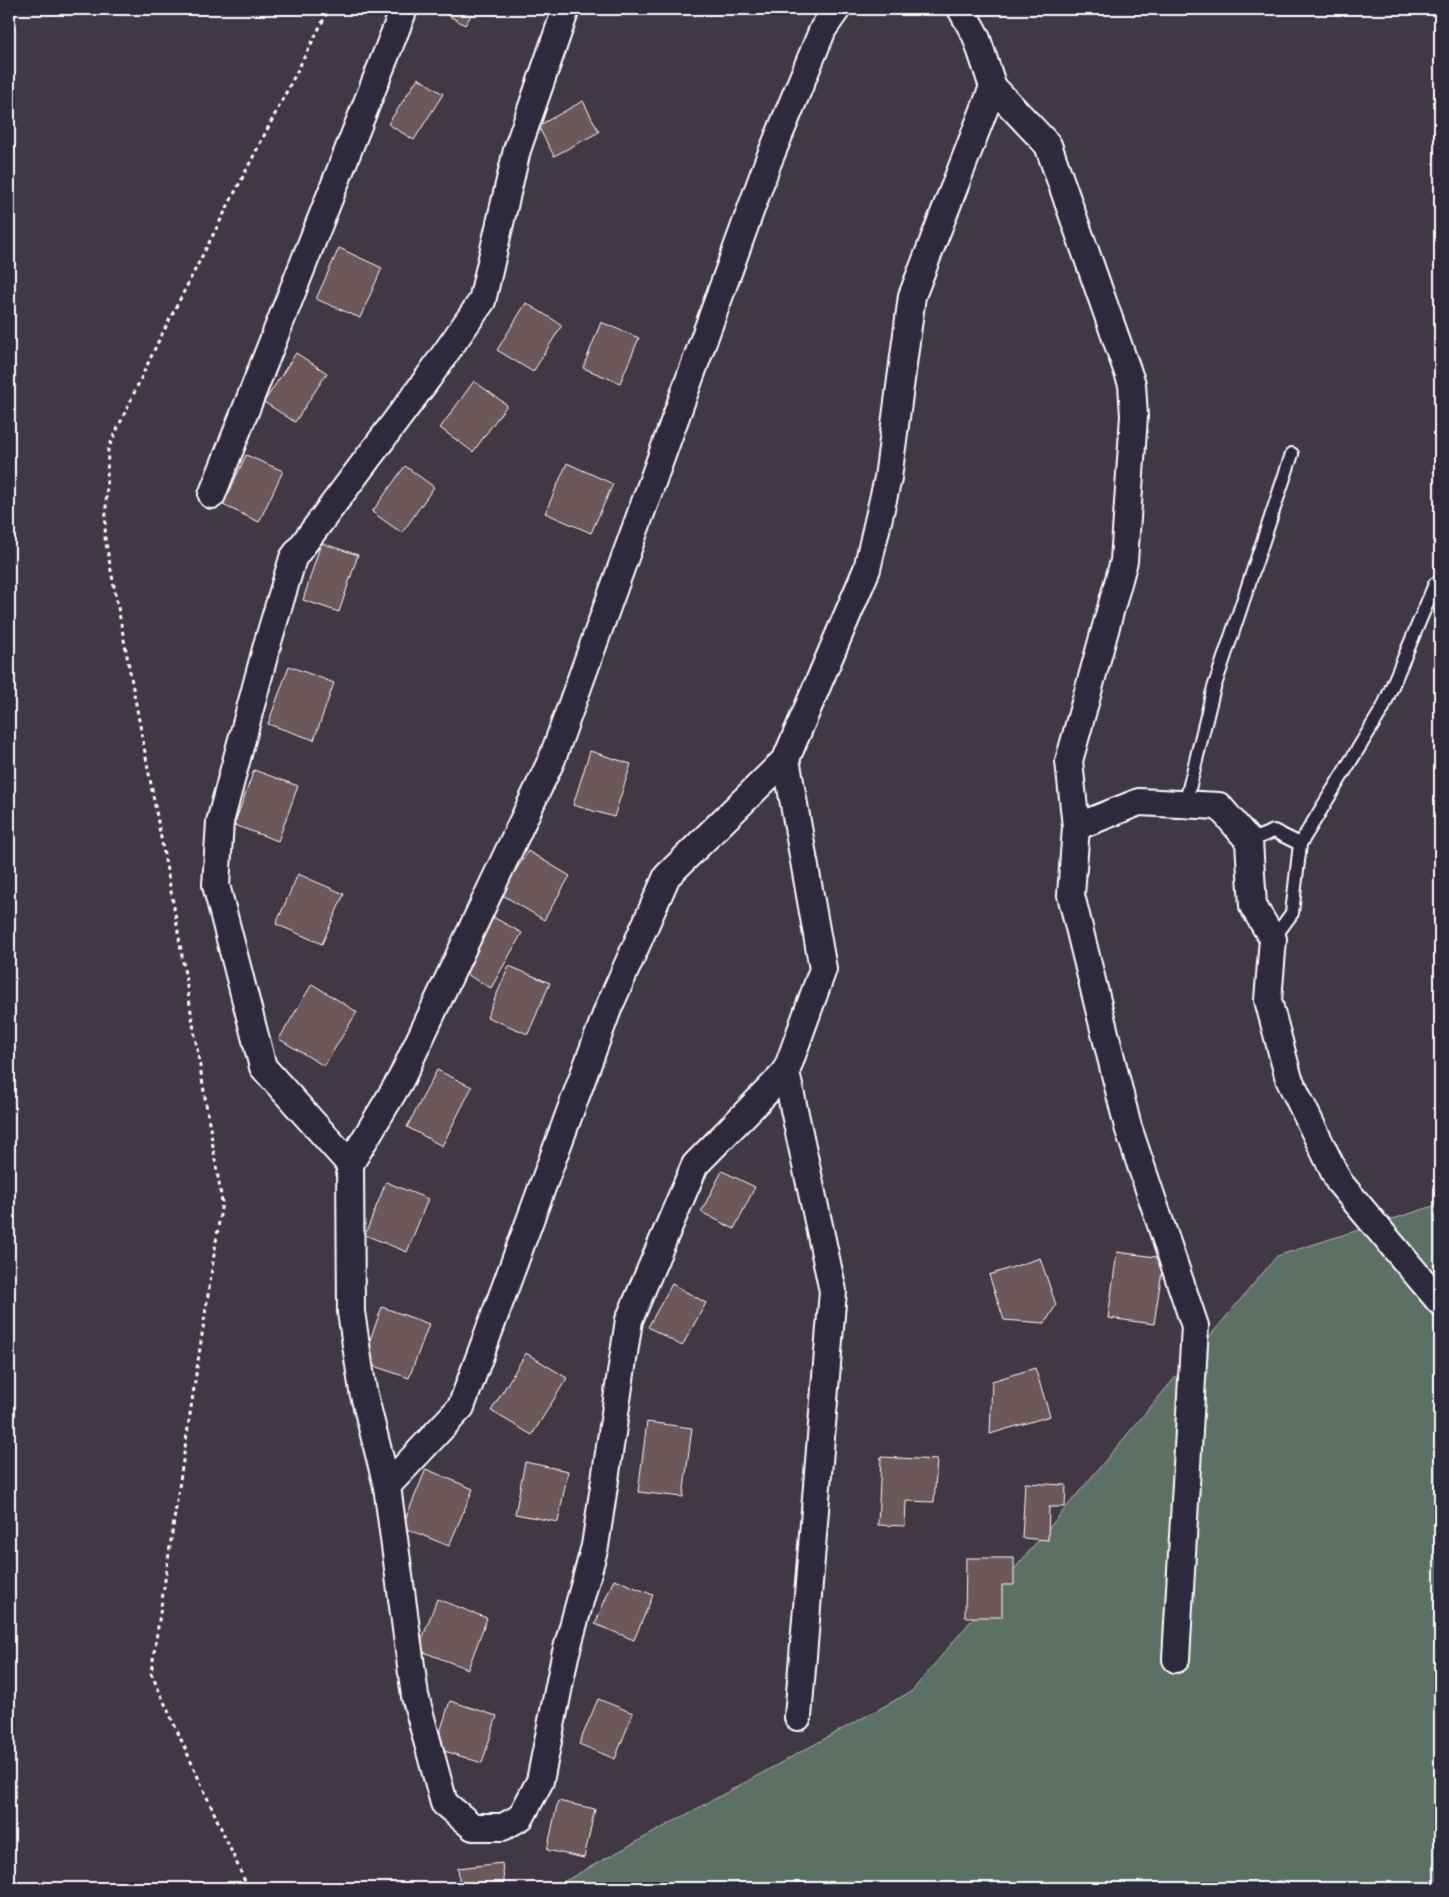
<svg xmlns="http://www.w3.org/2000/svg" width="1449" height="1897" viewBox="0 0 1449 1897" font-family="'Architects Daughter',sans-serif">
  <style>
    .green { fill: #5d6f66; stroke: #aeb7b2 }
    .building { fill: #6c595a; stroke: #fff }
    .lines { fill: none; stroke-linecap: round; stroke-linejoin: round }
    .lane-casing { stroke: #fff; stroke-width: 16 }
    .street-casing { stroke: #fff; stroke-width: 30 }
    .path { stroke: #fff; stroke-width: 3; stroke-dasharray: 4 4; stroke-linecap: butt }
    .lane { stroke: #2f2a3d; stroke-width: 12 }
    .street { stroke: #2f2a3d; stroke-width: 26 }
  </style>
  <rect width="100%" height="100%" fill="#413846"/>
  <filter id="ink" filterUnits="userSpaceOnUse"><feTurbulence type="fractalNoise" baseFrequency=".02" numOctaves="2"/><feDisplacementMap in="SourceGraphic" scale="10" xChannelSelector="R" yChannelSelector="G"/><feConvolveMatrix kernelMatrix="1 2 1 2 8 2 1 2 1" color-interpolation-filters="sRGB"/></filter>
  <g filter="url(#ink)">
    <!-- green -->
    <polygon class="green" points="1440,1204 1440,1888 552,1888 912,1691 1277,1256"/>
    <!-- building -->
    <g class="building">
      <polygon points="437,9 475,9 465,25"/>
      <polygon points="418,78 443,94 414,140 388,124"/>
      <polygon points="583,101 599,132 554,156 538,126"/>
      <polygon points="339,248 382,268 360,318 316,299"/>
      <polygon points="526,303 562,325 533,372 497,350"/>
      <polygon points="601,322 639,338 620,383 583,368"/>
      <polygon points="296,353 327,373 295,422 264,402"/>
      <polygon points="474,381 507,405 473,452 440,428"/>
      <polygon points="246,455 283,471 259,522 223,505"/>
      <polygon points="567,463 613,484 591,533 545,513"/>
      <polygon points="405,466 434,487 402,533 372,512"/>
      <polygon points="321,543 358,555 339,612 303,600"/>
      <polygon points="289,666 334,683 314,740 268,724"/>
      <polygon points="590,751 631,764 614,817 573,805"/>
      <polygon points="254,770 298,786 278,841 234,825"/>
      <polygon points="528,851 570,876 544,920 501,894"/>
      <polygon points="298,874 344,894 322,944 276,924"/>
      <polygon points="493,917 522,933 491,988 462,972"/>
      <polygon points="509,966 550,983 528,1034 487,1017"/>
      <polygon points="312,984 357,1012 324,1066 279,1039"/>
      <polygon points="437,1070 472,1087 442,1146 407,1127"/>
      <polygon points="722,1171 755,1187 734,1229 701,1212"/>
      <polygon points="386,1182 428,1199 407,1252 365,1235"/>
      <polygon points="1117,1252 1164,1258 1154,1324 1108,1318"/>
      <polygon points="1040,1258 1056,1305 1045,1323 1004,1320 989,1275"/>
      <polygon points="672,1284 706,1303 682,1346 648,1327"/>
      <polygon points="382,1307 429,1324 409,1378 362,1362"/>
      <polygon points="526,1353 567,1378 532,1435 491,1411"/>
      <polygon points="1035,1368 1050,1416 990,1434 992,1381"/>
      <polygon points="647,1422 692,1428 683,1497 638,1492"/>
      <polygon points="881,1457 937,1460 934,1502 906,1501 905,1526 878,1525"/>
      <polygon points="525,1462 568,1471 558,1522 515,1514"/>
      <polygon points="426,1469 473,1489 449,1546 402,1527"/>
      <polygon points="1025,1483 1066,1485 1065,1507 1049,1507 1048,1540 1022,1538"/>
      <polygon points="966,1558 1014,1558 1014,1585 1002,1585 1002,1617 965,1617"/>
      <polygon points="614,1579 653,1595 634,1640 595,1624"/>
      <polygon points="437,1599 487,1618 468,1669 418,1650"/>
      <polygon points="598,1699 633,1713 615,1759 579,1744"/>
      <polygon points="450,1701 497,1716 482,1763 435,1748"/>
      <polygon points="558,1801 595,1809 584,1858 547,1850"/>
      <polygon points="502,1863 505,1888 460,1888 458,1868"/>
    </g>
    <g class="lines">
      <!-- lane casing -->
      <g class="lane-casing">
        <g id="lane">
          <polyline points="1185,805 1213,691 1292,454"/>
          <polyline points="1249,841 1274,831 1300,844"/>
          <polyline points="1273,939 1292,913 1300,844 1383,708 1435,584 1440,582"/>
        </g>
      </g>
      <!-- street casing -->
      <g class="street-casing">
        <g id="street">
          <polyline points="961,9 976,36 993,87 1048,145 1132,384 1134,416 1124,561 1069,761 1076,827 1071,895 1128,1127 1195,1326 1176,1659"/>
          <polyline points="212,495 404,9"/>
          <polyline points="786,759 823,969 786,1072 695,1165 629,1320 595,1546 565,1656 540,1781 521,1817 503,1827 473,1827 444,1803 415,1696 387,1486 363,1391 351,1312 350,1164 401,1079 552,759 768,162 823,29 837,9"/>
          <polyline points="1076,827 1139,802 1219,806 1249,841 1253,906 1273,939 1268,1000 1289,1079 1339,1182 1440,1302"/>
          <polyline points="786,1072 833,1291 798,1717"/>
          <polyline points="350,1164 263,1067 216,885 220,822 267,645 293,558 428,378 482,301 517,150 566,9"/>
          <polyline points="387,1486 461,1407 608,1009 667,876 786,759 867,569 888,478 912,296 993,87"/>
        </g>
      </g>
      <!-- path -->
      <polyline class="path" points="248,1888 151,1673 222,1202 175,913 105,538 108,449 157,344 329,9"/>
      <!-- lane -->
      <use href="#lane" class="lane"/>
      <!-- street -->
      <use href="#street" class="street"/>
    </g>
  </g>
  <!-- margin -->
  <rect width="1449" height="1897" fill="none" stroke="#2f2a3d" stroke-width="30"/>
  <rect x="15" y="15" width="1419" height="1867" fill="none" stroke="#fff" stroke-width="2" filter="url(#ink)"/>
</svg>
